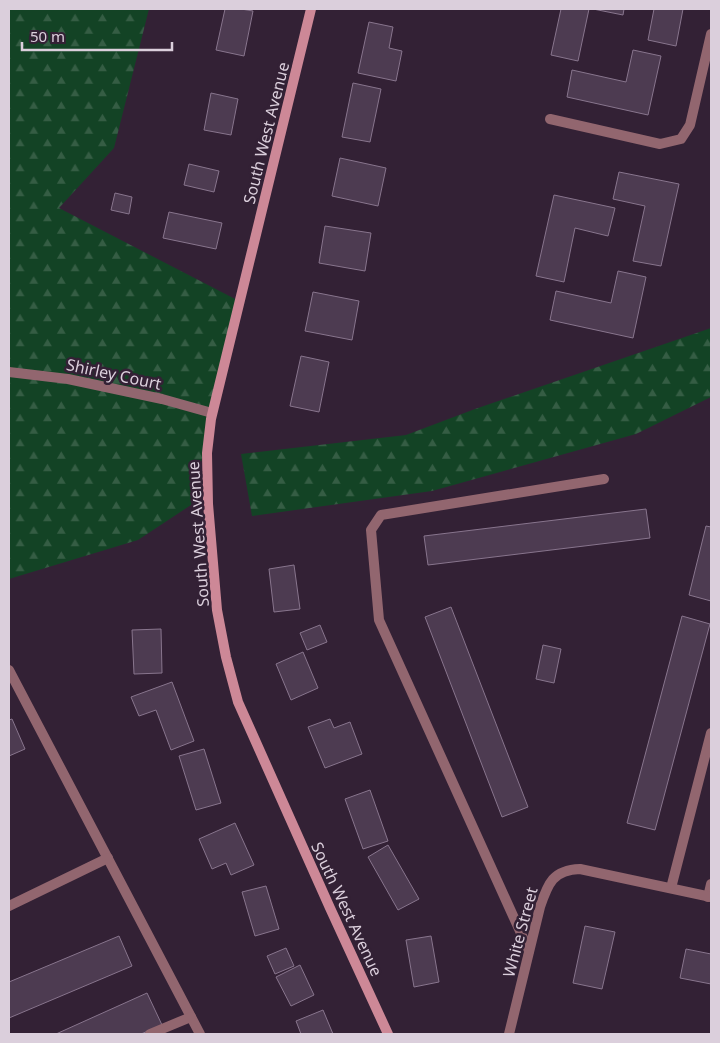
<svg xmlns="http://www.w3.org/2000/svg" width="720" height="1043" viewBox="0 0 720 1043" font-family="'Noto Sans',sans-serif">
  <style>
    .forest { fill: url(#forest-firs) }
    .building { fill: #4d3b51; stroke: #88758d }
    .lines { fill: none; stroke-linecap: round; stroke-linejoin: round }
    .lane { stroke: #92666f; stroke-width: 10 }
    .street { stroke: #92666f; stroke-width: 10 }
    .secondary { stroke: #cd8897; stroke-width: 10 }
    .labels { text-anchor: middle; stroke-width: 5; stroke-linejoin: round; paint-order: stroke }
    .street-label { font-size: 16px; fill: #dbcfdc; stroke: #332135 }
  </style>
  <defs>
    <pattern id="forest-firs" width="22" height="20" patternUnits="userSpaceOnUse" patternTransform="scale(1.25)"><rect width="22" height="20" fill="#134325"/><path d="M5 1l3.5 6h-7zM16 11l3.5 6h-7z" fill="#355d44"/></pattern>
  </defs>
  <rect width="100%" height="100%" fill="#332135"/>
  <!-- forest -->
  <g class="forest">
    <polygon points="9,9 149,9 114,148 59,208 239,301 191,505 138,540 9,579"/>
    <polygon points="711,328 711,397 636,434 432,491 252,516 241,454 406,435 475,409"/>
  </g>
  <!-- building -->
  <g class="building">
    <polygon points="225,9 241,9 253,11 244,56 216,50"/>
    <polygon points="561,9 589,9 578,61 551,55"/>
    <polygon points="593,9 624,9 623,15"/>
    <polygon points="654,9 683,9 676,46 648,40"/>
    <polygon points="369,22 393,27 389,48 402,51 396,81 358,73"/>
    <polygon points="633,50 661,56 648,115 567,97 572,70 626,82"/>
    <polygon points="353,83 381,89 370,142 342,137"/>
    <polygon points="211,93 238,99 231,135 204,130"/>
    <polygon points="340,158 386,168 378,206 332,196"/>
    <polygon points="189,164 219,171 214,192 184,185"/>
    <polygon points="619,172 679,184 661,266 633,261 645,206 613,199"/>
    <polygon points="115,193 132,197 129,214 111,210"/>
    <polygon points="554,195 615,208 608,236 575,228 564,282 536,276"/>
    <polygon points="169,212 222,223 216,249 163,238"/>
    <polygon points="325,226 371,233 365,271 319,263"/>
    <polygon points="618,271 646,277 633,338 550,320 556,291 611,303"/>
    <polygon points="313,292 359,301 352,340 305,331"/>
    <polygon points="301,356 329,362 319,412 290,406"/>
    <polygon points="646,509 650,538 428,565 424,536"/>
    <polygon points="706,526 711,527 711,601 689,595"/>
    <polygon points="294,565 300,609 274,612 269,569"/>
    <polygon points="451,607 528,807 502,817 425,617"/>
    <polygon points="682,616 710,624 655,830 627,823"/>
    <polygon points="320,625 327,642 307,650 300,633"/>
    <polygon points="161,629 162,673 134,674 132,630"/>
    <polygon points="543,645 561,649 554,683 536,679"/>
    <polygon points="303,652 318,688 291,700 276,664"/>
    <polygon points="172,682 194,741 171,750 156,710 139,716 131,697"/>
    <polygon points="12,719 25,749 9,756 9,720"/>
    <polygon points="330,719 334,728 350,722 362,754 325,768 308,727"/>
    <polygon points="204,749 221,803 196,810 179,756"/>
    <polygon points="370,790 388,841 363,849 345,799"/>
    <polygon points="235,823 254,865 231,875 226,863 212,869 199,839"/>
    <polygon points="388,845 419,899 398,910 368,857"/>
    <polygon points="266,886 279,929 255,936 242,892"/>
    <polygon points="585,926 615,932 602,989 573,983"/>
    <polygon points="119,936 132,966 9,1018 9,982"/>
    <polygon points="431,936 439,982 414,987 406,940"/>
    <polygon points="286,948 294,966 275,974 267,956"/>
    <polygon points="686,949 711,954 711,984 680,978"/>
    <polygon points="300,965 314,995 291,1006 276,977"/>
    <polygon points="147,993 162,1025 141,1034 56,1034"/>
    <polygon points="323,1010 333,1034 301,1034 296,1021"/>
  </g>
  <g class="lines">
    <!-- lane -->
    <g class="lane">
      <polyline points="550,119 660,144 681,139 690,125 711,34"/>
      <polyline points="9,670 200,1034"/>
      <polyline points="671,888 711,733"/>
      <polyline points="9,906 108,858"/>
      <polyline points="529,951 379,620 371,530 381,515 604,479"/>
      <polyline points="150,1034 191,1017"/>
    </g>
    <!-- street -->
    <g class="street">
      <polyline points="9,372 68,379 162,399 212,413"/>
      <polyline points="708,897 711,884"/>
      <path d="M509 1034 540 907C548 883 553 870 580 869L711 897"/>
    </g>
    <!-- secondary -->
    <polyline class="secondary" points="311,9 211,419 207,453 208,504 217,610 226,657 238,702 330,908 388,1034"/>
  </g>
  <g class="labels">
    <!-- street labels -->
    <g class="street-label">
      <text transform="translate(266 133) rotate(-76)" y="6">South West Avenue</text>
      <text transform="translate(114 374) rotate(12)" y="6">Shirley Court</text>
      <text transform="translate(198 534) rotate(-94)" y="6">South West Avenue</text>
      <text transform="translate(347 909) rotate(65)" y="6">South West Avenue</text>
      <text transform="translate(520 932) rotate(-75)" y="6">White Street</text>
    </g>
  </g>
  <!-- border -->
  <rect width="720" height="1043" fill="none" stroke="#dbcfdc" stroke-width="20"/>
  <!-- scale -->
  <path d="M22 42v8h150v-8" fill="none" stroke="#dbcfdc" stroke-width="2.5"/>
  <text x="30" y="42" font-size="15" fill="#dbcfdc" stroke="#332135" stroke-width="4" paint-order="stroke">50 m</text>
</svg>
